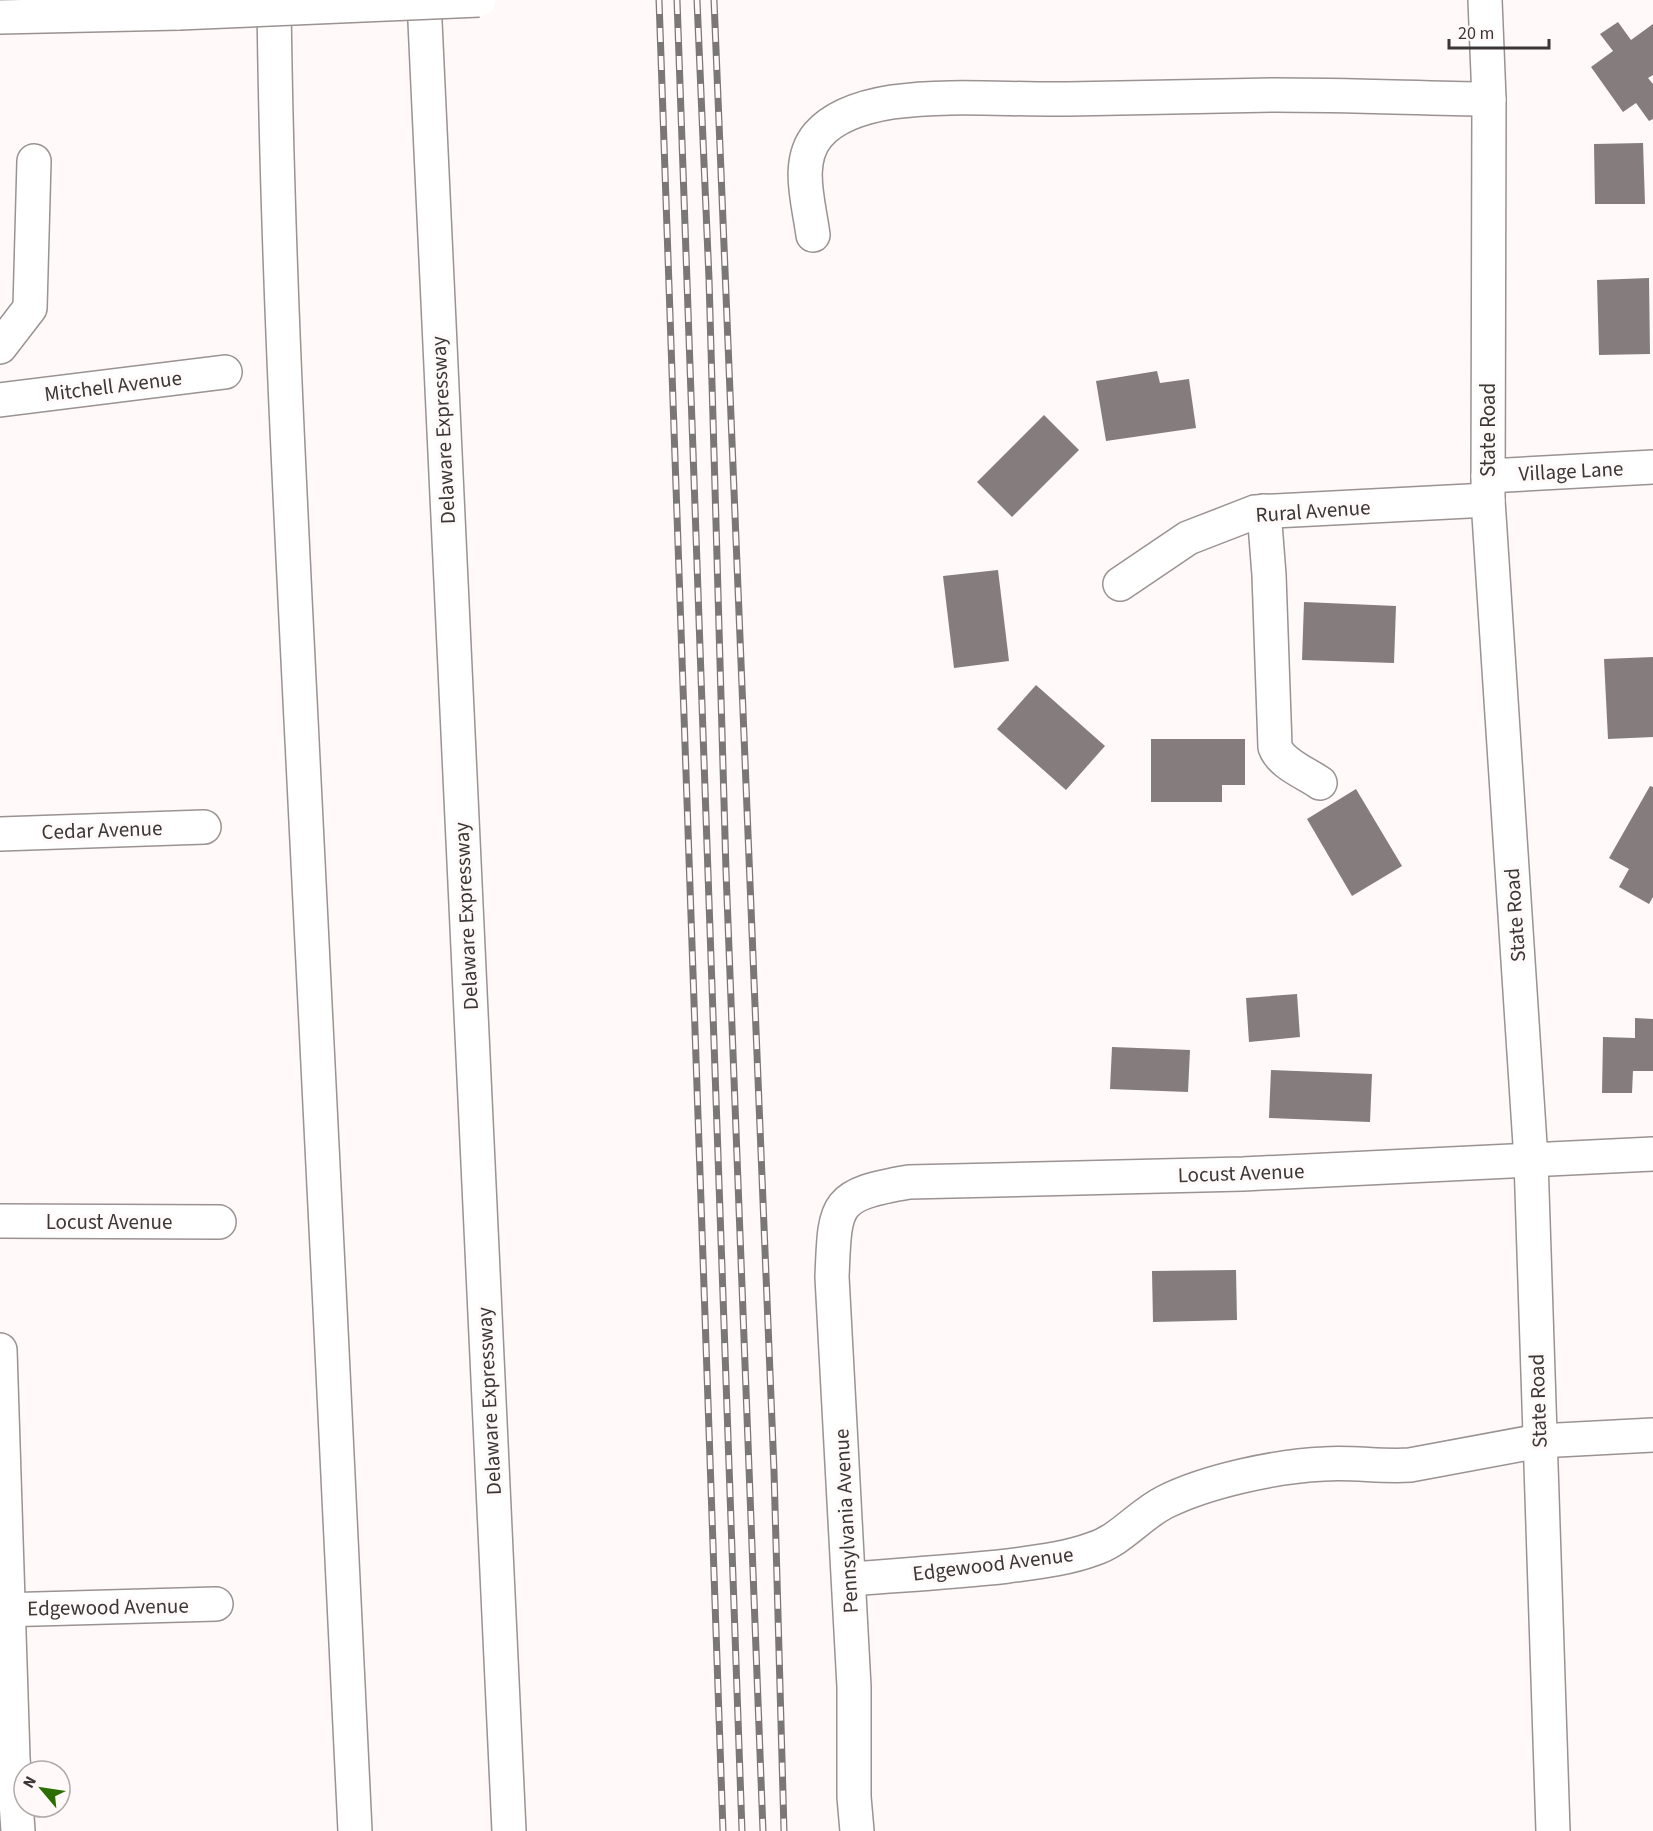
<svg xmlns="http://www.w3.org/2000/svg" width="1653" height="1831" viewBox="0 0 1653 1831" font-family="'Source Sans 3',sans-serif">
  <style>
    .building { fill: #857c7d }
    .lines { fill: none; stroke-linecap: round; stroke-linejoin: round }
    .minor-casing { stroke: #9b9292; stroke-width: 36 }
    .major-casing { stroke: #9b9292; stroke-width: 36 }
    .highway-casing { stroke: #9b9292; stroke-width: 36 }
    .minor { stroke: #fff; stroke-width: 33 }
    .major { stroke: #fff; stroke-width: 33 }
    .highway { stroke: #fff; stroke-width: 33 }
    .rail-casing { stroke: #7c7777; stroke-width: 7 }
    .rail { stroke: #fff9f9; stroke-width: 4.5; stroke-dasharray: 14; stroke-linecap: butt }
    .minor-bridge-casing { stroke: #9b9292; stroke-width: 36; stroke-linecap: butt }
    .minor-bridge { stroke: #fff; stroke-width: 33 }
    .labels { text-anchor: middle; stroke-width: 6; stroke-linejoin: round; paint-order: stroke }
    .street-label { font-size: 21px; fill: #3b3737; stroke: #fff9f9 }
  </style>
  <rect width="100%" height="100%" fill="#fff9f9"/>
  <!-- building -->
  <g class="building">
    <polygon points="1618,22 1631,40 1653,24 1653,75 1648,78 1653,84 1653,119 1649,121 1636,103 1623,112 1591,67 1613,51 1600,34"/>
    <polygon points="1643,143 1645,204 1595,204 1594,144"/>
    <polygon points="1649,278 1650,354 1599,355 1597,280"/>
    <polygon points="1157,371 1160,383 1189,379 1196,428 1106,441 1096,381"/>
    <polygon points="1044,415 1079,450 1012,517 977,482"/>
    <polygon points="998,570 1009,661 954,668 943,576"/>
    <polygon points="1304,602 1396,606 1394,663 1302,660"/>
    <polygon points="1653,657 1653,737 1608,739 1604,659"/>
    <polygon points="1036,685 1105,746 1066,790 997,729"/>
    <polygon points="1151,739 1245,739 1245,785 1222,785 1222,802 1151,802"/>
    <polygon points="1650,786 1653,787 1653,897 1649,904 1619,887 1629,869 1609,858"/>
    <polygon points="1356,789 1402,866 1352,896 1307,819"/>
    <polygon points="1297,994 1300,1037 1249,1042 1246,998"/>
    <polygon points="1635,1018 1653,1019 1653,1071 1633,1071 1632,1093 1602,1093 1603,1037 1635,1038"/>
    <polygon points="1112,1047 1190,1050 1188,1092 1110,1089"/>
    <polygon points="1271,1070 1372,1074 1370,1122 1269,1118"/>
    <polygon points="1236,1270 1237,1320 1153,1322 1152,1271"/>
  </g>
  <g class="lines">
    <!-- minor casing -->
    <g class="minor-casing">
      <g id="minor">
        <polyline points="0,17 179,13"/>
        <path d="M813 235C809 203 795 162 818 135 835 115 867 106 892 102 950 94 1009 100 1068 99 1137 98 1207 96 1276 95 1347 95 1418 98 1489 99"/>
        <polyline points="0,347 30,308 34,161"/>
        <polyline points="0,400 225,372"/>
        <polyline points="1488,476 1653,467"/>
        <path d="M1264 511 1269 575 1275 747C1281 764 1306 773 1320 783"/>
        <polyline points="1120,584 1188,538 1255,512 1488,500"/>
        <polyline points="0,834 204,827"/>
        <polyline points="0,1221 219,1222"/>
        <polyline points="0,1350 13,1758 18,1831"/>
        <path d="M849 1579C902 1575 955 1572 1008 1566 1037 1562 1066 1559 1093 1549 1121 1540 1139 1515 1165 1502 1207 1481 1277 1466 1324 1464 1353 1462 1382 1467 1410 1465L1539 1441 1653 1435"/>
        <polyline points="0,1610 216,1604"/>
        <path d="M857 1831 854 1797V1687L832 1277C835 1203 833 1195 909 1182L1243 1174 1653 1154"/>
      </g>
    </g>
    <!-- major casing -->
    <g class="major-casing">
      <polyline id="major" points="1485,0 1489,99 1488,500 1531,1160 1553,1831"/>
    </g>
    <!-- highway casing -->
    <g class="highway-casing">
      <g id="highway">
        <path d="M274 0C277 267 292 534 305 801 322 1144 339 1488 355 1831"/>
        <polyline points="424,0 509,1831"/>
      </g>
    </g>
    <!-- minor -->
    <use href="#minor" class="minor"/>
    <!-- major -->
    <use href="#major" class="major"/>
    <!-- highway -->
    <use href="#highway" class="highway"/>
    <!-- rail casing -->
    <g class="rail-casing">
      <g id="rail">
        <polyline points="659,0 723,1831"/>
        <polyline points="677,0 742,1831"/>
        <polyline points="697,0 709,279 726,871 763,1831"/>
        <polyline points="714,0 774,1471 784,1831"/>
      </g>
    </g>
    <!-- rail -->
    <use href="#rail" class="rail"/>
    <!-- minor-bridge casing -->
    <g class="minor-bridge-casing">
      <polyline id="minor-bridge" points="179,13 479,0"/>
    </g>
    <!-- minor-bridge -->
    <use href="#minor-bridge" class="minor-bridge"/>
  </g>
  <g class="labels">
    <!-- street labels -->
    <g class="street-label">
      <text transform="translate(113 386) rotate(-7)" y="7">Mitchell Avenue</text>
      <text transform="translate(443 430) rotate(-93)" y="7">Delaware Expressway</text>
      <text transform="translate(1488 430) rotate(-90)" y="7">State Road</text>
      <text transform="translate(1571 471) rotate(-3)" y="7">Village Lane</text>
      <text transform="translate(1313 511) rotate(-4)" y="7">Rural Avenue</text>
      <text transform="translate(102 830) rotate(-2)" y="7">Cedar Avenue</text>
      <text transform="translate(1515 915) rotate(-94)" y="7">State Road</text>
      <text transform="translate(466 916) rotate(-93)" y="7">Delaware Expressway</text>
      <text transform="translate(1241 1173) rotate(-2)" y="7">Locust Avenue</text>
      <text x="109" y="1229">Locust Avenue</text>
      <text transform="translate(489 1401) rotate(-93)" y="7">Delaware Expressway</text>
      <text transform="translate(1538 1401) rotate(-92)" y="7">State Road</text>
      <text transform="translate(846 1521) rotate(-93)" y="7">Pennsylvania Avenue</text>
      <text transform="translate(993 1564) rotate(-7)" y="7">Edgewood Avenue</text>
      <text transform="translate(108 1607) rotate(-1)" y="7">Edgewood Avenue</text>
    </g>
  </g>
  <!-- north arrow -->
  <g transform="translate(42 1789) rotate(299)"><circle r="28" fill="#fff9f9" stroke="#b1abab" stroke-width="1.5"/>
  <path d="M0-4.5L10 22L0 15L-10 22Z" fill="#2d6e03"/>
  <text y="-9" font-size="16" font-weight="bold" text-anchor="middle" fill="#3b3737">N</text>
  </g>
  <!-- scale -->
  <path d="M1449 39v9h100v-9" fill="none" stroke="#3b3737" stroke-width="3"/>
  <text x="1458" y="39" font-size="18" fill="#3b3737" stroke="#fff9f9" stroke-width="4.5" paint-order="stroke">20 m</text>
</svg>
